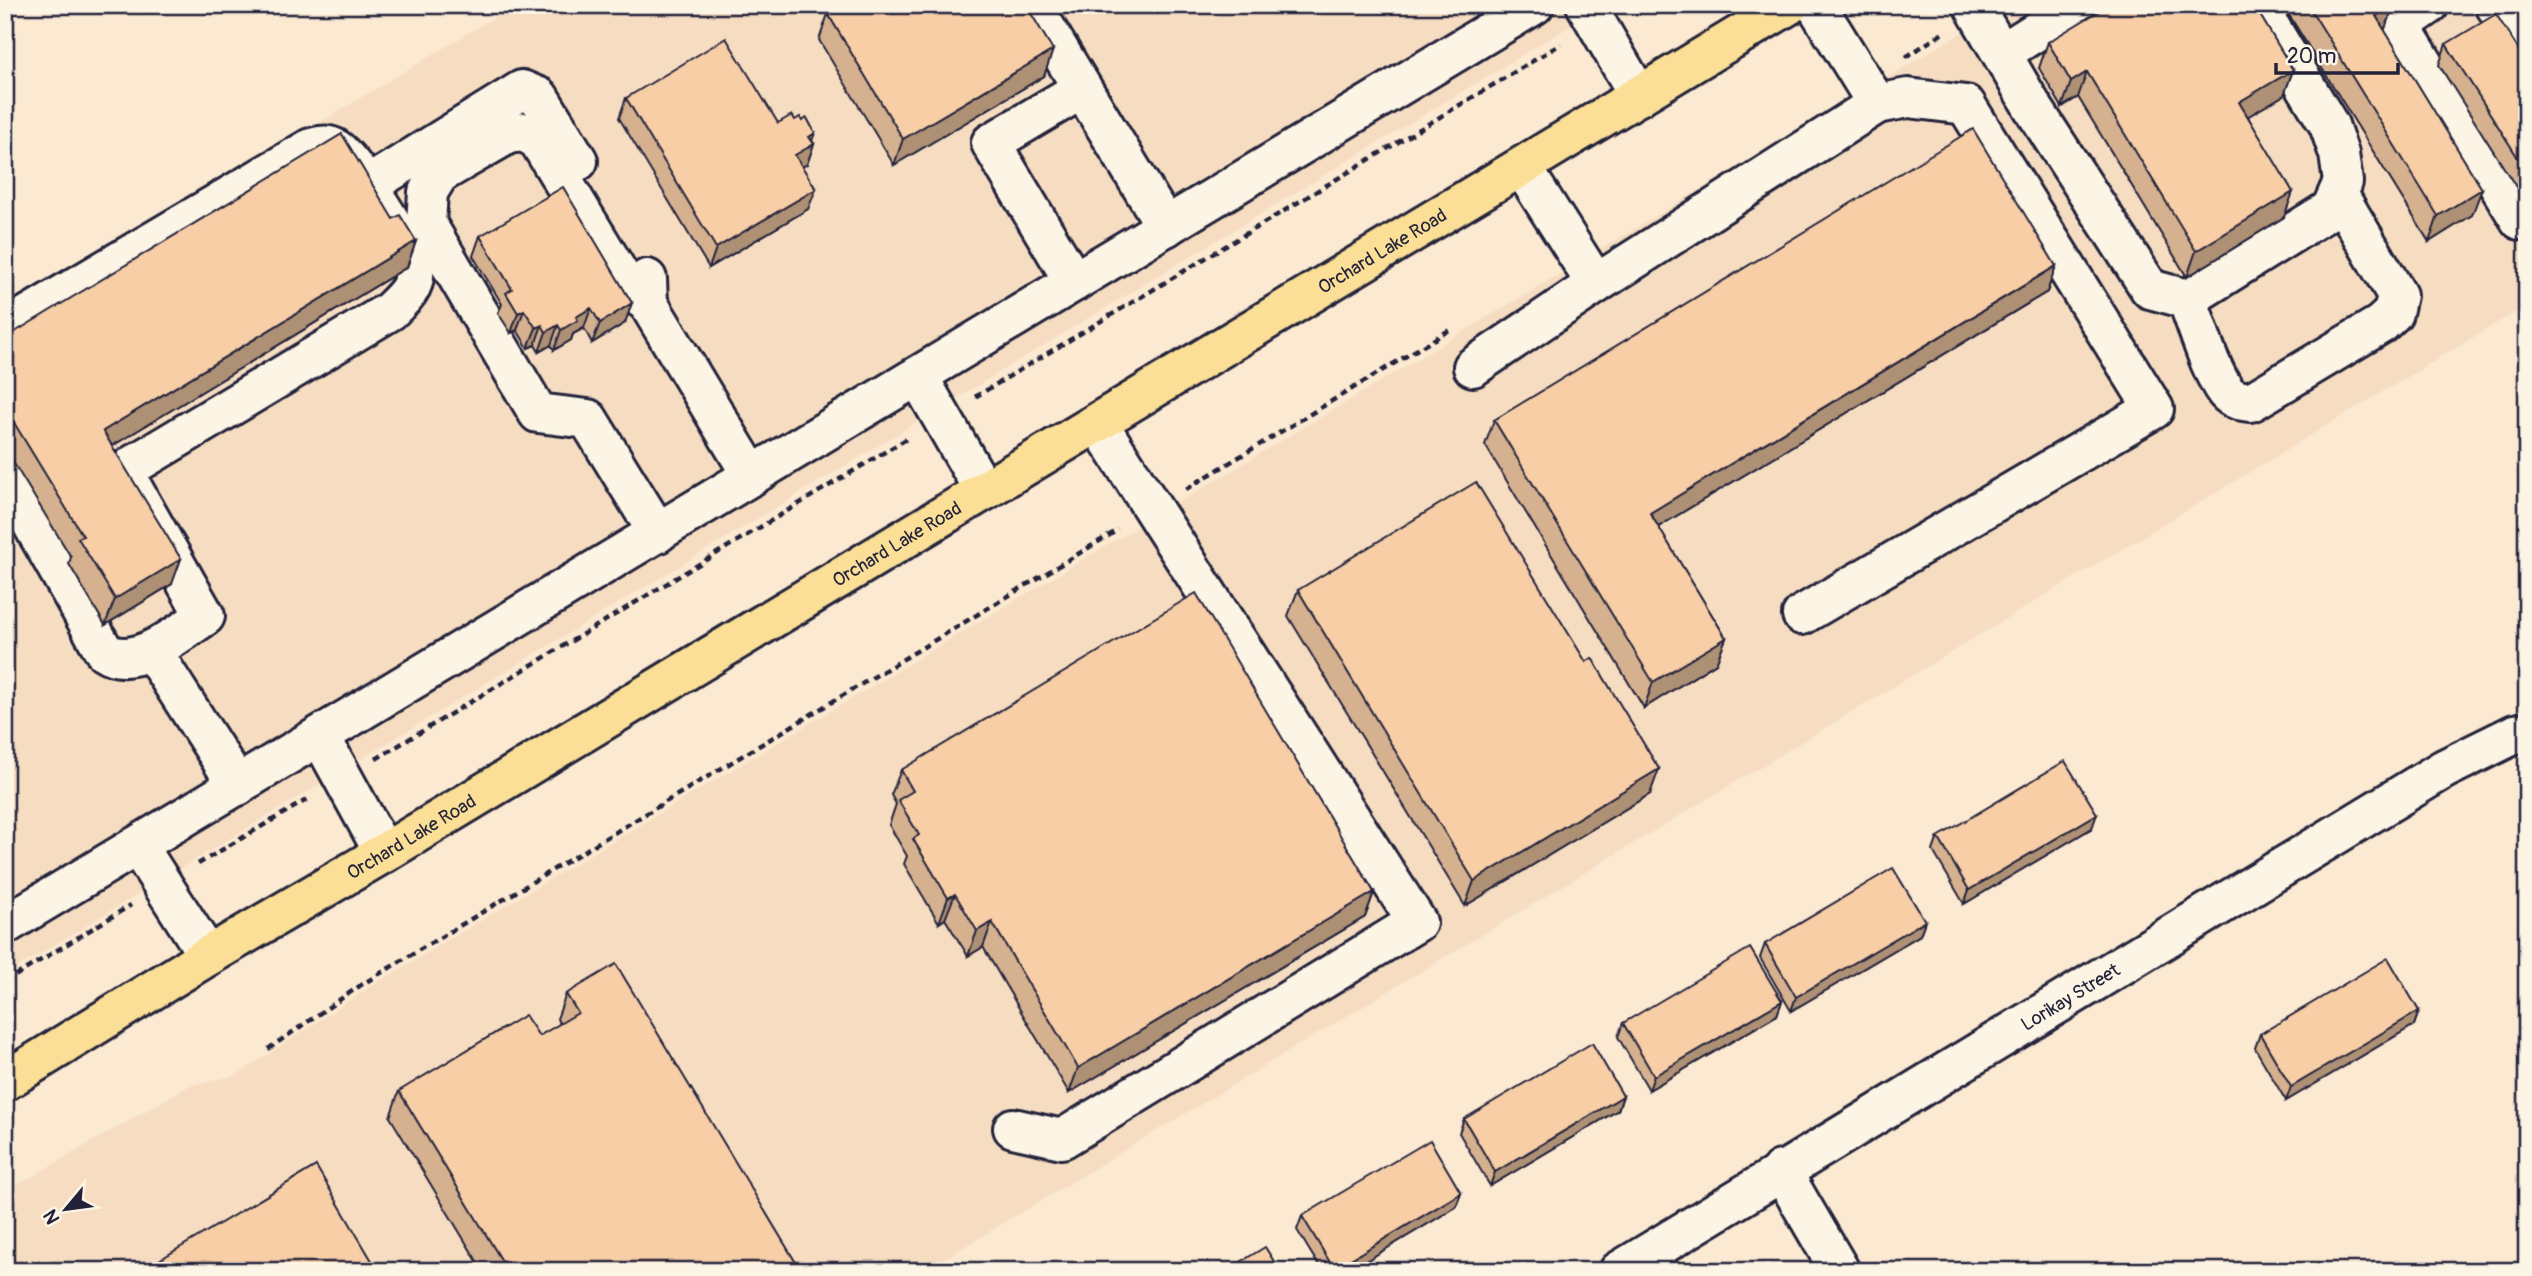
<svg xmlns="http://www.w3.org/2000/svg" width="2532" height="1276" viewBox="0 0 2532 1276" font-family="Pangolin,sans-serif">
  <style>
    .built { fill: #f6ddc2 }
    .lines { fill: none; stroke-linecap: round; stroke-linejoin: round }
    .minor-casing { stroke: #22223b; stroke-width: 44 }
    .major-casing { stroke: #22223b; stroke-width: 44 }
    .path { stroke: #22223b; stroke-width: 4.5; stroke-dasharray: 7 5; stroke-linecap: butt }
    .minor { stroke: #fcf5e5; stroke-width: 38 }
    .major { stroke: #fbdf96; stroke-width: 38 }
    .wall { fill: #d5b190; stroke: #22223b; stroke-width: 2 }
    .shaded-wall { fill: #ae9075; stroke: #22223b; stroke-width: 2 }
    .building { fill: #f8cea7; stroke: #22223b; stroke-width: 2 }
    .labels { text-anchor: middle; stroke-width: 7; stroke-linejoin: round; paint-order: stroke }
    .street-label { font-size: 19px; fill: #22223b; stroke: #fcf5e5 }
  </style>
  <rect width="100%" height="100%" fill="#fbe9d2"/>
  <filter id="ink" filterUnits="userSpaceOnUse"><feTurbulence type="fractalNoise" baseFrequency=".0143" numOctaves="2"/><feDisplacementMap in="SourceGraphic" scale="14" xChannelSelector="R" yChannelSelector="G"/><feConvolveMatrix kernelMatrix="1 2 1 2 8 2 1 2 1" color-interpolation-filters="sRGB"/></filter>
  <g filter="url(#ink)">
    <!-- built -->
    <g class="built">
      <polygon points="515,5 1605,5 5,975 5,312"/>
      <polygon points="2008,5 2527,5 2527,305 924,1271 5,1271 5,1192 189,1086 237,1075 370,987"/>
    </g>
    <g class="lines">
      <!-- minor casing -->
      <g class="minor-casing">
        <g id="minor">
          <polyline points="1032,5 1166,227"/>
          <polyline points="1586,5 1639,96"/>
          <polyline points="1973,5 2032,106 2150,289 2187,299 2331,209 2343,182 2339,154 2329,125 2257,5"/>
          <polyline points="2429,5 2400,25 2520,220 2527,216"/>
          <polyline points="2495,5 2527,54"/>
          <polyline points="2002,53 2078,5"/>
          <polyline points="367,186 522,90 539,97 578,161"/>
          <polyline points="647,279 648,303 752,476"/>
          <polyline points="1074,282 991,143 1082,89"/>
          <polyline points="1596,284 1877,104"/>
          <path d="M2187 299C2197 324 2210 371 2226 392 2233 400 2241 401 2251 402L2381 324 2393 313 2397 295 2338 194"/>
          <polyline points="648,303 628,289 538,140 524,132 508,134 439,174 428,192 426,223 538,413 588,419 658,533"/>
          <path d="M5 329 311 148C320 146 327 143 336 149 354 161 412 250 414 271 416 288 401 300 390 311L123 471 205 616C179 633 134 672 104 651L5 476"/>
          <polyline points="1473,367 1596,284 1522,167"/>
          <polyline points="918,376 984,491"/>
          <polyline points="1802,615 2154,409 1966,105 1908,98 1877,104 1816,5"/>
          <polyline points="152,651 238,786"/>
          <polyline points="320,736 384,853"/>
          <polyline points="138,846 208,956"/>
          <polyline points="5,925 1534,5"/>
          <polyline points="1013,1128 1062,1139 1417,922 1098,423"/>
          <polyline points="1781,1170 1840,1271"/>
          <path id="s1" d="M1619 1271 2444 769 2515 734 2527 732"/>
        </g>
      </g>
      <!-- major casing -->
      <g class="major-casing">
        <g id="major">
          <path id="s2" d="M5 1081 208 956 384 853 1789 5"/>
        </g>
      </g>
      <!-- path -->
      <g class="path">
        <polyline points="1906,57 1943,33"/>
        <polyline points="975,397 1561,44"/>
        <polyline points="1186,489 1451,329"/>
        <polyline points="376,759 908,438"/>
        <polyline points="198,864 308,799"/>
        <polyline points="5,982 131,905"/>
        <polyline points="268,1049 361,985 1118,530"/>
      </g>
      <!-- minor -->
      <use href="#minor" class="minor"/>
      <!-- major -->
      <use href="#major" class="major"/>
    </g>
    <!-- wall -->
    <g class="wall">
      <polygon points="2283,5 2394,5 2384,31 2472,215 2429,242"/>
      <polygon points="828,14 1044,76 894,165 819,40"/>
      <polygon points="2048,42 2293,70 2284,95 2248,116 2284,217 2187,277 2078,97 2062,107 2039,68"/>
      <polygon points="2446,44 2527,63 2527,195 2523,198 2439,65"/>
      <polygon points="626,98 778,123 795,120 802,121 814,144 807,164 802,166 808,209 709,268 619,118"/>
      <polygon points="393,219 416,241 407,267 112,446 172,584 105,625 69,564 71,557 5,449 5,338"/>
      <polygon points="480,236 625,323 592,343 584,328 573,334 571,340 554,350 551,345 539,352 535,345 528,348 517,330 511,333 498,313 502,304 473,256"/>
      <polygon points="2056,266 2047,292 1658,527 1726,638 1716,663 1644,708 1485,445 1494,420"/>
      <polygon points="1298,590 1650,794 1465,906 1288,616"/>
      <polygon points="901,770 1374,892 1365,917 1069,1093 983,947 968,956 945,919 939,923 904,864 907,856 889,825 896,804 891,795"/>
      <polygon points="2092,828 1964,904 1933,851 1938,837"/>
      <polygon points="1925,921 1920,935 1791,1011 1760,958 1765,944"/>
      <polygon points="566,994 801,1271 483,1271 390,1117 399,1091 539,1036 560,1024 557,1019"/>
      <polygon points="1782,1001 1777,1015 1649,1090 1618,1037 1623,1023"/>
      <polygon points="2419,1011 2414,1025 2286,1101 2255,1048 2260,1034"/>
      <polygon points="1623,1096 1618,1110 1490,1186 1459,1133 1464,1119"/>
      <polygon points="1456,1207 1349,1271 1322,1271 1297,1230 1302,1216"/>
    </g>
    <!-- shaded-wall -->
    <g class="shaded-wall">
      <polygon points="2394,5 2384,31 2376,16"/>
      <polygon points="1053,50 1044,76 894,165 903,139"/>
      <polygon points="2293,70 2284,95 2230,127 2239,102"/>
      <polygon points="2087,72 2078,97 2062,107 2071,82"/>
      <polygon points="815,133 810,146 814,144 807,164 788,175 795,155 809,137"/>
      <polygon points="2527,187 2527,195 2523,198"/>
      <polygon points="816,189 808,209 709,268 716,248"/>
      <polygon points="2482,189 2472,215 2429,242 2438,216"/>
      <polygon points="2293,192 2284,217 2187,277 2196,251"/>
      <polygon points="416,241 407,267 94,457 103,431"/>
      <polygon points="2056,266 2047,292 1640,538 1650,513"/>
      <polygon points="632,303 625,323 592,343 600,323"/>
      <polygon points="591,308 584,328 573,334 571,340 554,350 561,330 576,317"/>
      <polygon points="524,310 517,330 511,333 518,313"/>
      <polygon points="542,325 535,345 528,348 536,328"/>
      <polygon points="558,325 551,345 539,352 546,332"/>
      <polygon points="181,559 172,584 105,625 115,599"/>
      <polygon points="1726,638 1716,663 1644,708 1653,682"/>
      <polygon points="1659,769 1650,794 1465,906 1474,881"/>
      <polygon points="2097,814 2092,828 1964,904 1969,890"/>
      <polygon points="1374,892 1365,917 1069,1093 1078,1068"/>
      <polygon points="955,894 945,919 939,923 948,898"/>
      <polygon points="1925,921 1920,935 1791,1011 1796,997"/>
      <polygon points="992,922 983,947 968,956 977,931"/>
      <polygon points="1782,1001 1777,1015 1649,1090 1654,1076"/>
      <polygon points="2419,1011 2414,1025 2286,1101 2291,1087"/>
      <polygon points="1623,1096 1618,1110 1490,1186 1495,1172"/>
      <polygon points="1461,1193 1456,1207 1349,1271 1333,1271 1334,1269"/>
    </g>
    <!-- building -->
    <g class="building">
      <polygon points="844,5 1026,5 1053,50 903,139 828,14"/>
      <polygon points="2109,5 2254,5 2293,70 2239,102 2293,192 2196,251 2087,72 2071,82 2048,42"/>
      <polygon points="2308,5 2394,5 2376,16 2482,189 2438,216"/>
      <polygon points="2496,14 2527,63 2527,172 2446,44"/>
      <polygon points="726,38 778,123 792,115 795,120 800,117 802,121 807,118 815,133 809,137 814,144 795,155 816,189 716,248 626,98"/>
      <polygon points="1973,129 2056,266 1650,513 1726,638 1653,682 1494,420"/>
      <polygon points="342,134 393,219 400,215 416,241 103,431 181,559 115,599 78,538 83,536 5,408 5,338"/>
      <polygon points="563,187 632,303 600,323 591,308 576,317 578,320 561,330 558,325 546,332 542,325 536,328 524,310 518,313 506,293 512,289 480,236"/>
      <polygon points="1476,482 1586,662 1592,658 1659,769 1474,881 1298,590"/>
      <polygon points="1196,593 1374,892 1078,1068 992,922 977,931 955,894 948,898 913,839 919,835 898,800 913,791 901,770"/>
      <polygon points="2065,761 2097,814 1969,890 1938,837"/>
      <polygon points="1893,868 1925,921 1796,997 1765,944"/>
      <polygon points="1750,948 1782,1001 1654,1076 1623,1023"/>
      <polygon points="2388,958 2419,1011 2291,1087 2260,1034"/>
      <polygon points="616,964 801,1271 508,1271 399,1091 525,1015 539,1036 578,1013 566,994"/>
      <polygon points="1592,1043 1623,1096 1495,1172 1464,1119"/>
      <polygon points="1430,1140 1461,1193 1334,1269 1302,1216"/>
      <polygon points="316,1166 378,1271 141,1271"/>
      <polygon points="1265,1247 1280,1271 1226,1271"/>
    </g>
  </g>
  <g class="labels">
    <!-- street labels -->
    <g class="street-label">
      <text dy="7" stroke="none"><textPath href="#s2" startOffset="1608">Orchard Lake Road</textPath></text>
      <text dy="7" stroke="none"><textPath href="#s2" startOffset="1041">Orchard Lake Road</textPath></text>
      <text dy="7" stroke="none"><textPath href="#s2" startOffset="474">Orchard Lake Road</textPath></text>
      <text dy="7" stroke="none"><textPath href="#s1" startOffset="528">Lorikay Street</textPath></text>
    </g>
  </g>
  <!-- margin -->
  <rect width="2532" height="1276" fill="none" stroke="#fcf5e5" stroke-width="28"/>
  <rect x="14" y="14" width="2504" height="1248" fill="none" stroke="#22223b" stroke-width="2.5" filter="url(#ink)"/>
  <!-- north arrow -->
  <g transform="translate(66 1209) rotate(241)" stroke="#fcf5e5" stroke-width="5" paint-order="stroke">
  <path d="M0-5L12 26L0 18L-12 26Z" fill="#22223b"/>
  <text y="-10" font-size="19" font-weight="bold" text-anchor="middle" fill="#22223b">N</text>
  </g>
  <!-- scale -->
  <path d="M2276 63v10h122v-10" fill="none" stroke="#22223b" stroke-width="3.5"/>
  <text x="2287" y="63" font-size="21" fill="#22223b" stroke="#fcf5e5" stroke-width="5" paint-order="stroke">20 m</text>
</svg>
